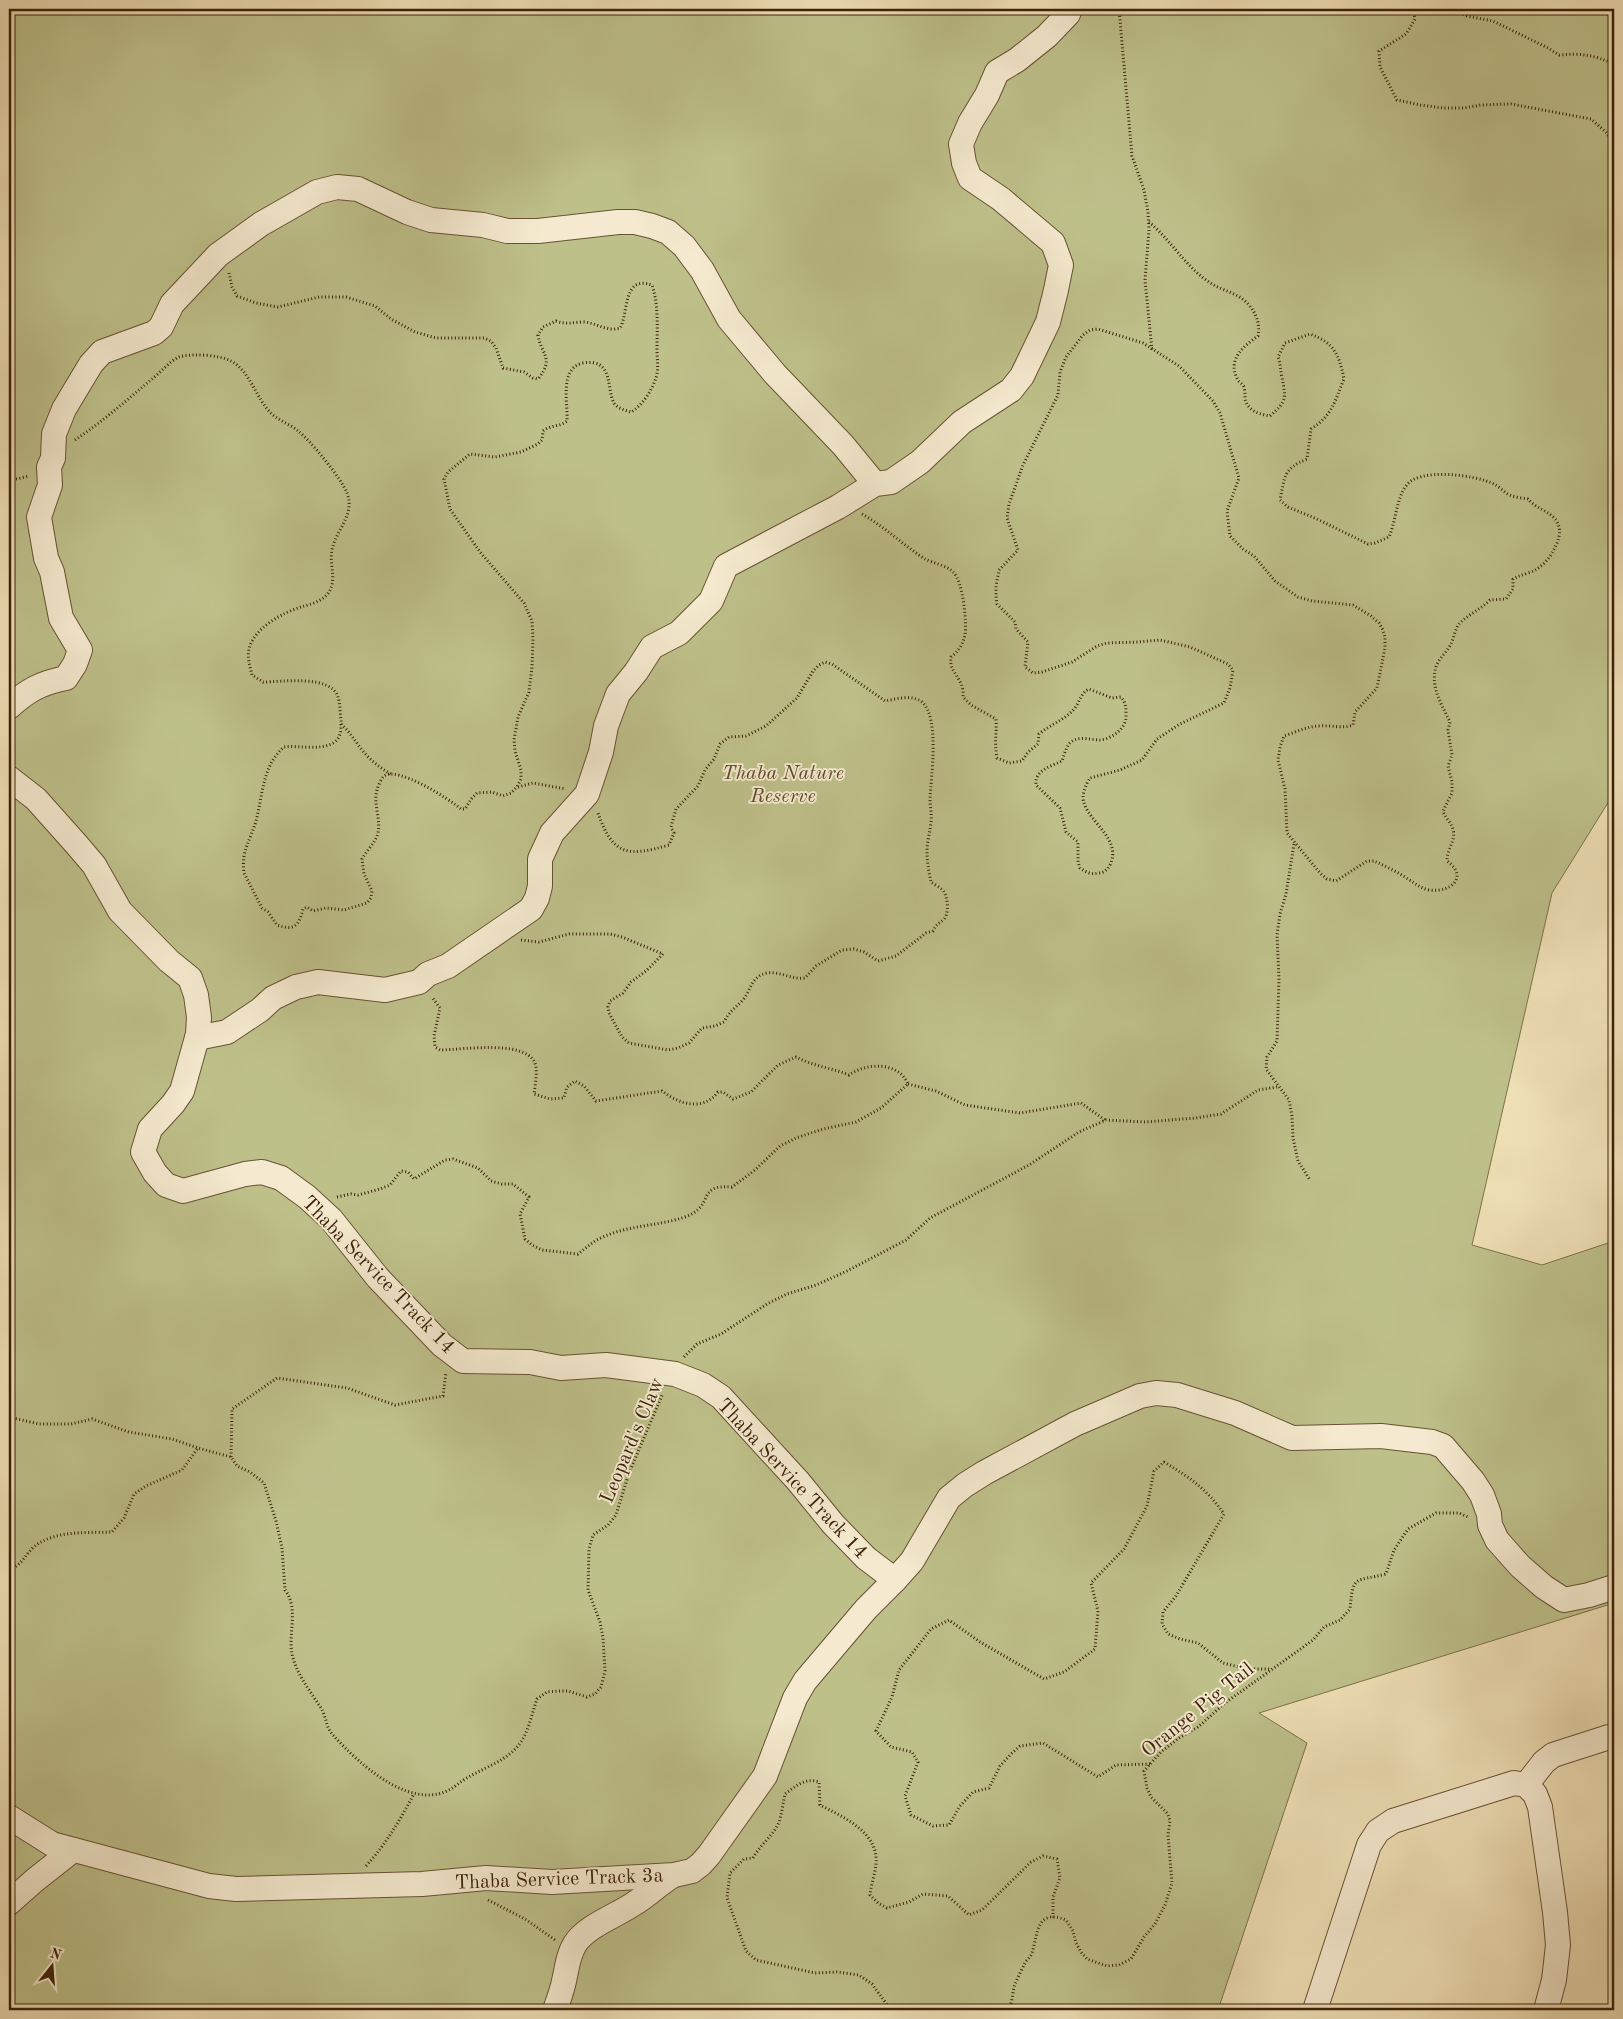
<svg xmlns="http://www.w3.org/2000/svg" width="1623" height="2019" viewBox="0 0 1623 2019" font-family="'Old Standard TT',serif">
  <style>
    .green { fill: #bec08a; stroke: #7d714a }
    .lines { fill: none; stroke-linecap: round; stroke-linejoin: round }
    .minor-casing { stroke: #695135; stroke-width: 26 }
    .path { stroke: #3c220a; stroke-width: 3; stroke-dasharray: 1 2.5; stroke-linecap: butt }
    .minor { stroke: #f5eacf; stroke-width: 24 }
    .labels { text-anchor: middle; stroke-width: 4; stroke-linejoin: round; paint-order: stroke }
    .park-label { font-size: 20px; font-style: italic; fill: #5c4a2a; stroke: #f5eacf }
    .street-label { font-size: 20px; fill: #3c220a; stroke: #f5eacf }
  </style>
  <rect width="100%" height="100%" fill="#efdfb5"/>
  <filter id="stains"><feTurbulence type="fractalNoise" baseFrequency=".004" numOctaves="4"/><feColorMatrix values="0 0 0 0 .2 0 0 0 0 .09 0 0 0 0 .02 0 0 0 .5 -.17"/></filter>
  <radialGradient id="worn" r=".72"><stop offset=".6" stop-color="#630" stop-opacity="0"/><stop offset="1" stop-color="#630" stop-opacity=".3"/></radialGradient>
  <!-- green -->
  <polygon class="green" points="9,9 1614,9 1614,793 1552,893 1472,1245 1542,1265 1614,1241 1614,1603 1259,1713 1307,1743 1218,2010 9,2010"/>
  <g class="lines">
    <!-- minor casing -->
    <g class="minor-casing">
      <g id="minor">
        <path d="M9 707C28 690 41 683 66 678L75 664 80 650 61 618 52 572 46 558 39 517 50 485 49 467 53 458 54 434 64 409 91 364 102 352 154 333 161 327 172 304 218 255 261 224 317 192 337 187 358 189 407 212 431 220 483 225 507 231H538L618 222H635L652 226 668 232 684 246 702 270 729 319 775 374 843 445 875 484"/>
        <polyline points="9,778 36,799 77,845 94,865 120,911 169,961 190,978 196,995 199,1017 198,1034 182,1091 173,1104 150,1129 143,1152 155,1173 166,1185 183,1191 245,1174 262,1172 281,1178 307,1197 331,1219 378,1278 442,1345 463,1361 530,1362 561,1368 606,1365 675,1374 703,1385 721,1397 798,1481 833,1524 866,1558 895,1580"/>
        <polyline points="197,1038 227,1032 260,1010 273,998 296,987 318,982 385,990 419,982 428,974 448,966 531,909 537,898 540,886 540,859 552,833 587,794 601,752 606,726 618,694 636,672 652,647 679,633 711,601 726,566 838,507 875,484 891,482 920,462 962,422 1011,390 1022,376 1048,322 1056,290 1061,265 1053,243 1001,199 970,178 964,163 961,144 970,123 987,95 997,72 1017,60 1047,36 1068,14 1070,9"/>
        <polyline points="1526,1785 1544,1762 1553,1755 1609,1737"/>
        <polyline points="9,1817 52,1844 209,1886 236,1889 422,1884 486,1878 552,1882 674,1875 692,1871 701,1864 709,1855 765,1776 795,1698 805,1681 866,1609 895,1580 912,1561 949,1498 965,1485 984,1473 1075,1424 1140,1396 1156,1393 1177,1395 1235,1413 1292,1438 1381,1436 1432,1442 1443,1446 1473,1481 1482,1495 1489,1514 1490,1525 1497,1540 1520,1566 1544,1587 1564,1600 1589,1595 1614,1587"/>
        <polyline points="9,1903 35,1880 73,1850"/>
        <path d="M555 2010C558 2001 562 1991 564 1981 567 1968 568 1955 575 1944 586 1926 618 1915 635 1903 648 1895 659 1884 672 1876"/>
        <polyline points="1315,2010 1369,1845 1378,1831 1393,1821 1514,1783 1526,1785 1535,1794 1540,1807 1555,1912 1558,1945 1554,1980 1546,2010"/>
      </g>
    </g>
    <!-- path -->
    <g class="path">
      <polyline points="1119,9 1132,156 1144,190 1148,212 1149,230 1145,280 1152,350"/>
      <polyline points="1413,9 1415,19 1406,34 1379,51 1380,67 1397,100 1420,105 1443,108 1464,108 1481,105 1511,104 1591,119 1607,133 1614,148"/>
      <path d="M1450 9 1467 16 1493 21 1548 48 1559 55C1582 53 1594 55 1614 64"/>
      <path d="M75 440C102 422 127 400 152 379 160 373 170 361 179 357 191 353 220 355 231 361 250 371 256 398 270 412 277 420 290 424 298 431 311 441 341 478 347 493 355 514 338 528 333 546 328 560 336 575 331 588 327 600 312 604 301 607 282 613 254 628 249 649 247 657 250 667 252 675L263 682C281 682 331 674 338 697 340 703 340 712 341 720 341 728 342 738 333 743 319 751 299 745 284 747 262 766 263 795 256 821 250 842 241 850 244 873L262 908 268 912 277 925C294 931 299 926 303 909L307 907 313 911 326 908 344 910 367 903 371 898 372 891 364 874 362 859C367 850 375 843 378 833 381 819 373 804 377 790 378 786 381 779 384 776 398 766 449 799 461 809H465L472 798 477 793 492 792 503 796 511 793 517 787 521 779V770L515 751 514 740 518 717 529 692 532 667 533 639 532 621 524 603 480 552 450 509 444 479 448 472 470 454 495 457 521 452 538 444 542 440 543 431C550 425 560 427 567 421 568 403 559 368 583 363 614 358 606 388 614 403 618 409 625 410 631 412 642 406 652 390 656 378 659 368 657 360 657 350 657 328 659 306 652 285 622 275 629 313 620 328 607 332 597 323 584 322 574 322 566 325 556 321L543 327 538 335C541 355 555 358 538 379L533 378 524 372 503 368 496 348 491 341 484 338H436L415 332 391 319 375 306 346 297H319L278 307 256 303 237 296 232 287 229 273"/>
      <polyline points="9,478 17,479 29,476"/>
      <path d="M862 514C885 527 903 545 925 559 933 563 948 566 953 572 963 581 967 622 965 635 963 644 958 652 951 657 948 673 965 678 963 697L971 705 996 719C997 734 994 742 997 758L1009 763 1022 761 1028 752 1038 744 1039 734C1051 724 1065 720 1075 708 1080 701 1081 693 1089 689L1112 698 1121 697C1126 703 1126 708 1126 715 1127 728 1112 739 1100 740 1090 740 1078 735 1070 743 1066 747 1064 756 1062 761 1051 766 1034 771 1036 785L1060 808 1066 832 1078 842V862L1080 868C1086 872 1091 875 1098 873 1104 873 1107 870 1110 865 1122 840 1091 824 1084 803 1081 796 1086 784 1090 778L1120 770 1142 760 1157 739 1180 724 1224 703 1230 688 1233 670 1228 664 1190 647 1160 640 1138 642 1107 643 1097 646 1072 662 1042 672 1033 673 1025 667 1028 642 1016 629 1015 622 997 604 996 596V586L999 570 1018 550 1007 518 1009 504 1023 465 1058 395 1060 372 1066 357 1083 335 1090 330 1098 329 1143 343 1179 366 1213 401 1220 413 1239 478 1227 511 1230 536 1243 549 1254 556 1275 581 1298 597 1312 601 1353 605 1371 616 1379 623 1383 630 1385 637V648L1377 688 1355 712 1353 725C1342 729 1332 725 1320 726 1308 726 1296 732 1284 736L1280 747 1278 760 1285 789 1287 833 1320 873 1327 879 1336 881 1367 861H1374C1385 866 1398 872 1408 879 1416 884 1420 888 1429 890 1451 893 1469 877 1447 861 1447 849 1456 841 1453 829 1451 822 1445 818 1443 811L1452 793V782L1448 766 1452 755 1448 730 1450 722C1442 705 1430 687 1436 667 1439 658 1447 652 1451 644 1454 638 1455 628 1460 623 1469 614 1481 609 1490 600L1506 599 1513 589V579C1518 576 1522 575 1528 573 1543 568 1551 557 1557 543 1560 535 1561 528 1556 520 1549 511 1535 508 1528 499 1521 498 1512 497 1506 493 1502 490 1498 486 1494 484 1476 475 1418 467 1406 486 1396 500 1396 521 1389 537L1375 543 1368 544 1317 519 1288 507 1280 500C1285 476 1283 469 1307 459L1311 429C1332 416 1335 401 1344 379 1339 355 1335 343 1310 334L1285 343 1278 357C1281 365 1280 370 1282 377 1286 399 1287 401 1270 416 1259 414 1248 411 1245 399 1245 395 1245 391 1244 387 1242 383 1238 382 1237 378 1227 359 1245 345 1258 336 1260 324 1257 315 1249 305 1240 294 1224 291 1212 284 1186 268 1172 241 1149 222"/>
      <path d="M341 724C350 732 355 741 362 750 370 760 380 768 391 774"/>
      <polyline points="518,787 533,783 566,789"/>
      <polyline points="1294,844 1286,894 1280,914 1277,935 1279,979 1277,1041 1267,1057 1266,1069 1289,1100 1292,1116 1293,1138 1298,1161 1310,1180"/>
      <path d="M521 940 539 942 569 934H610L622 937 663 954 646 971 631 982 623 993 610 1001 608 1007 609 1013 622 1037 629 1043 668 1050 678 1048 689 1043 702 1028 715 1026 724 1022C729 1012 734 1009 742 1001 751 991 751 976 767 973 780 971 792 980 805 978L816 966 842 950 854 949 864 952 878 961 896 956 926 933 933 931C936 924 939 924 944 919 949 914 948 898 944 892 942 888 935 885 931 882 929 873 927 862 927 852 927 842 930 832 931 822 932 814 930 807 930 799 931 777 940 718 922 702 911 694 897 699 885 701L832 664 825 662 819 665 813 671 797 698 766 726 746 736 729 737 720 744 714 759 705 770 698 786 676 809 671 827 674 833 669 845C628 857 613 856 598 813"/>
      <polyline points="908,1084 936,1091 965,1105 1020,1113 1081,1103 1105,1120"/>
      <path d="M337 1197 351 1194 358 1195 380 1189 390 1185 401 1171 408 1172 414 1179 445 1160 453 1159 478 1168 491 1181 502 1184H513L529 1197 520 1214 525 1239 532 1245 542 1250 578 1254C586 1248 593 1241 603 1237 629 1225 659 1226 685 1217 716 1206 695 1184 732 1187L755 1170 780 1146 796 1138 823 1129 856 1122 881 1108 908 1084C899 1062 867 1062 849 1075 832 1068 813 1066 796 1057L778 1065 751 1092 733 1099 723 1092H718C703 1112 679 1104 662 1091L596 1101 584 1086 575 1081 567 1087 564 1098 550 1099 534 1094C535 1086 537 1076 536 1067 532 1038 462 1050 440 1050L435 1047 434 1036 440 1008 432 997"/>
      <polyline points="684,1357 697,1344 721,1334 767,1304 787,1294 816,1285 847,1271 906,1240 930,1218 1029,1165 1079,1132 1106,1120 1145,1122 1196,1118 1221,1114 1258,1090 1277,1087"/>
      <polyline points="9,1417 39,1424 71,1424 92,1419 129,1432 172,1439 198,1448"/>
      <polyline points="231,1457 232,1409 277,1378 347,1388 395,1405 443,1396 446,1372"/>
      <path d="M9 1569C22 1566 25 1554 35 1546 56 1530 87 1533 112 1532L124 1518 134 1494 146 1486 182 1470 198 1448 231 1457 237 1466 250 1472 264 1483 276 1521 282 1548 285 1590C299 1608 288 1634 292 1654 296 1673 310 1691 321 1708 326 1716 326 1728 333 1735 360 1765 417 1818 458 1784 477 1769 507 1763 521 1742 529 1730 532 1713 537 1699L547 1692 558 1691H568L587 1697 595 1694 601 1687 605 1671 603 1638 600 1622 588 1590 589 1549 593 1535 608 1525 616 1515 629 1473 663 1393"/>
      <path d="M1150 1764 1116 1765 1098 1777 1043 1743 1020 1746 1011 1754 1000 1766 989 1788 973 1792 960 1806 949 1825 933 1826 911 1815 905 1796 918 1762 912 1752 891 1747 876 1731 892 1697 899 1670 931 1629 949 1620 980 1642 1044 1679 1064 1672 1095 1649 1098 1611 1091 1583 1124 1549 1147 1506 1154 1471 1164 1462C1189 1477 1207 1489 1224 1514L1176 1596 1163 1612 1162 1624 1168 1634 1180 1639 1198 1643 1223 1663 1247 1669H1271"/>
      <path d="M366 1866C386 1844 400 1820 414 1794"/>
      <polyline points="488,1900 525,1919 555,1940"/>
      <path d="M891 2010 872 1984 859 1975 837 1972 815 1973 756 1960 746 1951 727 1898 730 1873 744 1859 753 1858C760 1845 773 1836 779 1822 782 1813 783 1803 785 1794 795 1787 805 1777 819 1782L820 1805C843 1817 879 1832 876 1864 875 1874 871 1885 870 1895L878 1903 887 1908 909 1902 923 1894 948 1896 969 1915 982 1910 1031 1862 1043 1856 1057 1859 1060 1878 1053 1897V1918"/>
      <path d="M1008 2010C1013 2002 1012 1993 1015 1984 1018 1977 1022 1969 1025 1963 1027 1959 1031 1957 1032 1953 1038 1934 1036 1908 1066 1920L1073 1931 1076 1943 1081 1952 1087 1959 1107 1966 1119 1965 1131 1959 1144 1937 1155 1924 1165 1905 1172 1883 1168 1835 1170 1821 1168 1814 1151 1797 1147 1788 1144 1771 1161 1752 1179 1738 1198 1727 1225 1703 1313 1640 1324 1627 1340 1620 1350 1609C1353 1574 1355 1582 1386 1574L1394 1550 1408 1529 1436 1513H1459L1468 1517"/>
    </g>
    <!-- minor -->
    <use href="#minor" class="minor"/>
  </g>
  <g class="labels">
    <!-- park labels -->
    <g class="park-label">
      <text x="783" y="779">Thaba Nature<tspan x="783" dy="23">Reserve</tspan></text>
    </g>
    <!-- street labels -->
    <g class="street-label">
      <text transform="translate(379 1274) rotate(46)" y="7">Thaba Service Track 14</text>
      <text transform="translate(631 1440) rotate(-67)" y="7">Leopard's Claw</text>
      <text transform="translate(793 1478) rotate(47)" y="7">Thaba Service Track 14</text>
      <text transform="translate(1197 1709) rotate(-39)" y="7">Orange Pig Tail</text>
      <text transform="translate(559 1878) rotate(-2)" y="7">Thaba Service Track 3a</text>
    </g>
  </g>
  <!-- margin -->
  <rect width="1623" height="2019" fill="none" stroke="#efdfb5" stroke-width="30"/>
  <rect x="10" y="10" width="1603" height="1999" fill="none" stroke="#3c220a" stroke-width="2.5"/>
  <rect x="15" y="15" width="1593" height="1989" fill="none" stroke="#3c220a"/>
  <!-- north arrow -->
  <g transform="translate(52 1966) rotate(17)" stroke="#f5eacf" stroke-width="4" paint-order="stroke">
  <path d="M0-4L9 19L0 12L-9 19Z" fill="#3c220a"/>
  <text y="-8" font-size="14" font-weight="bold" text-anchor="middle" fill="#3c220a">N</text>
  </g>
  <rect width="100%" height="100%" filter="url(#stains)"/>
  <rect width="100%" height="100%" fill="url(#worn)"/>
</svg>
